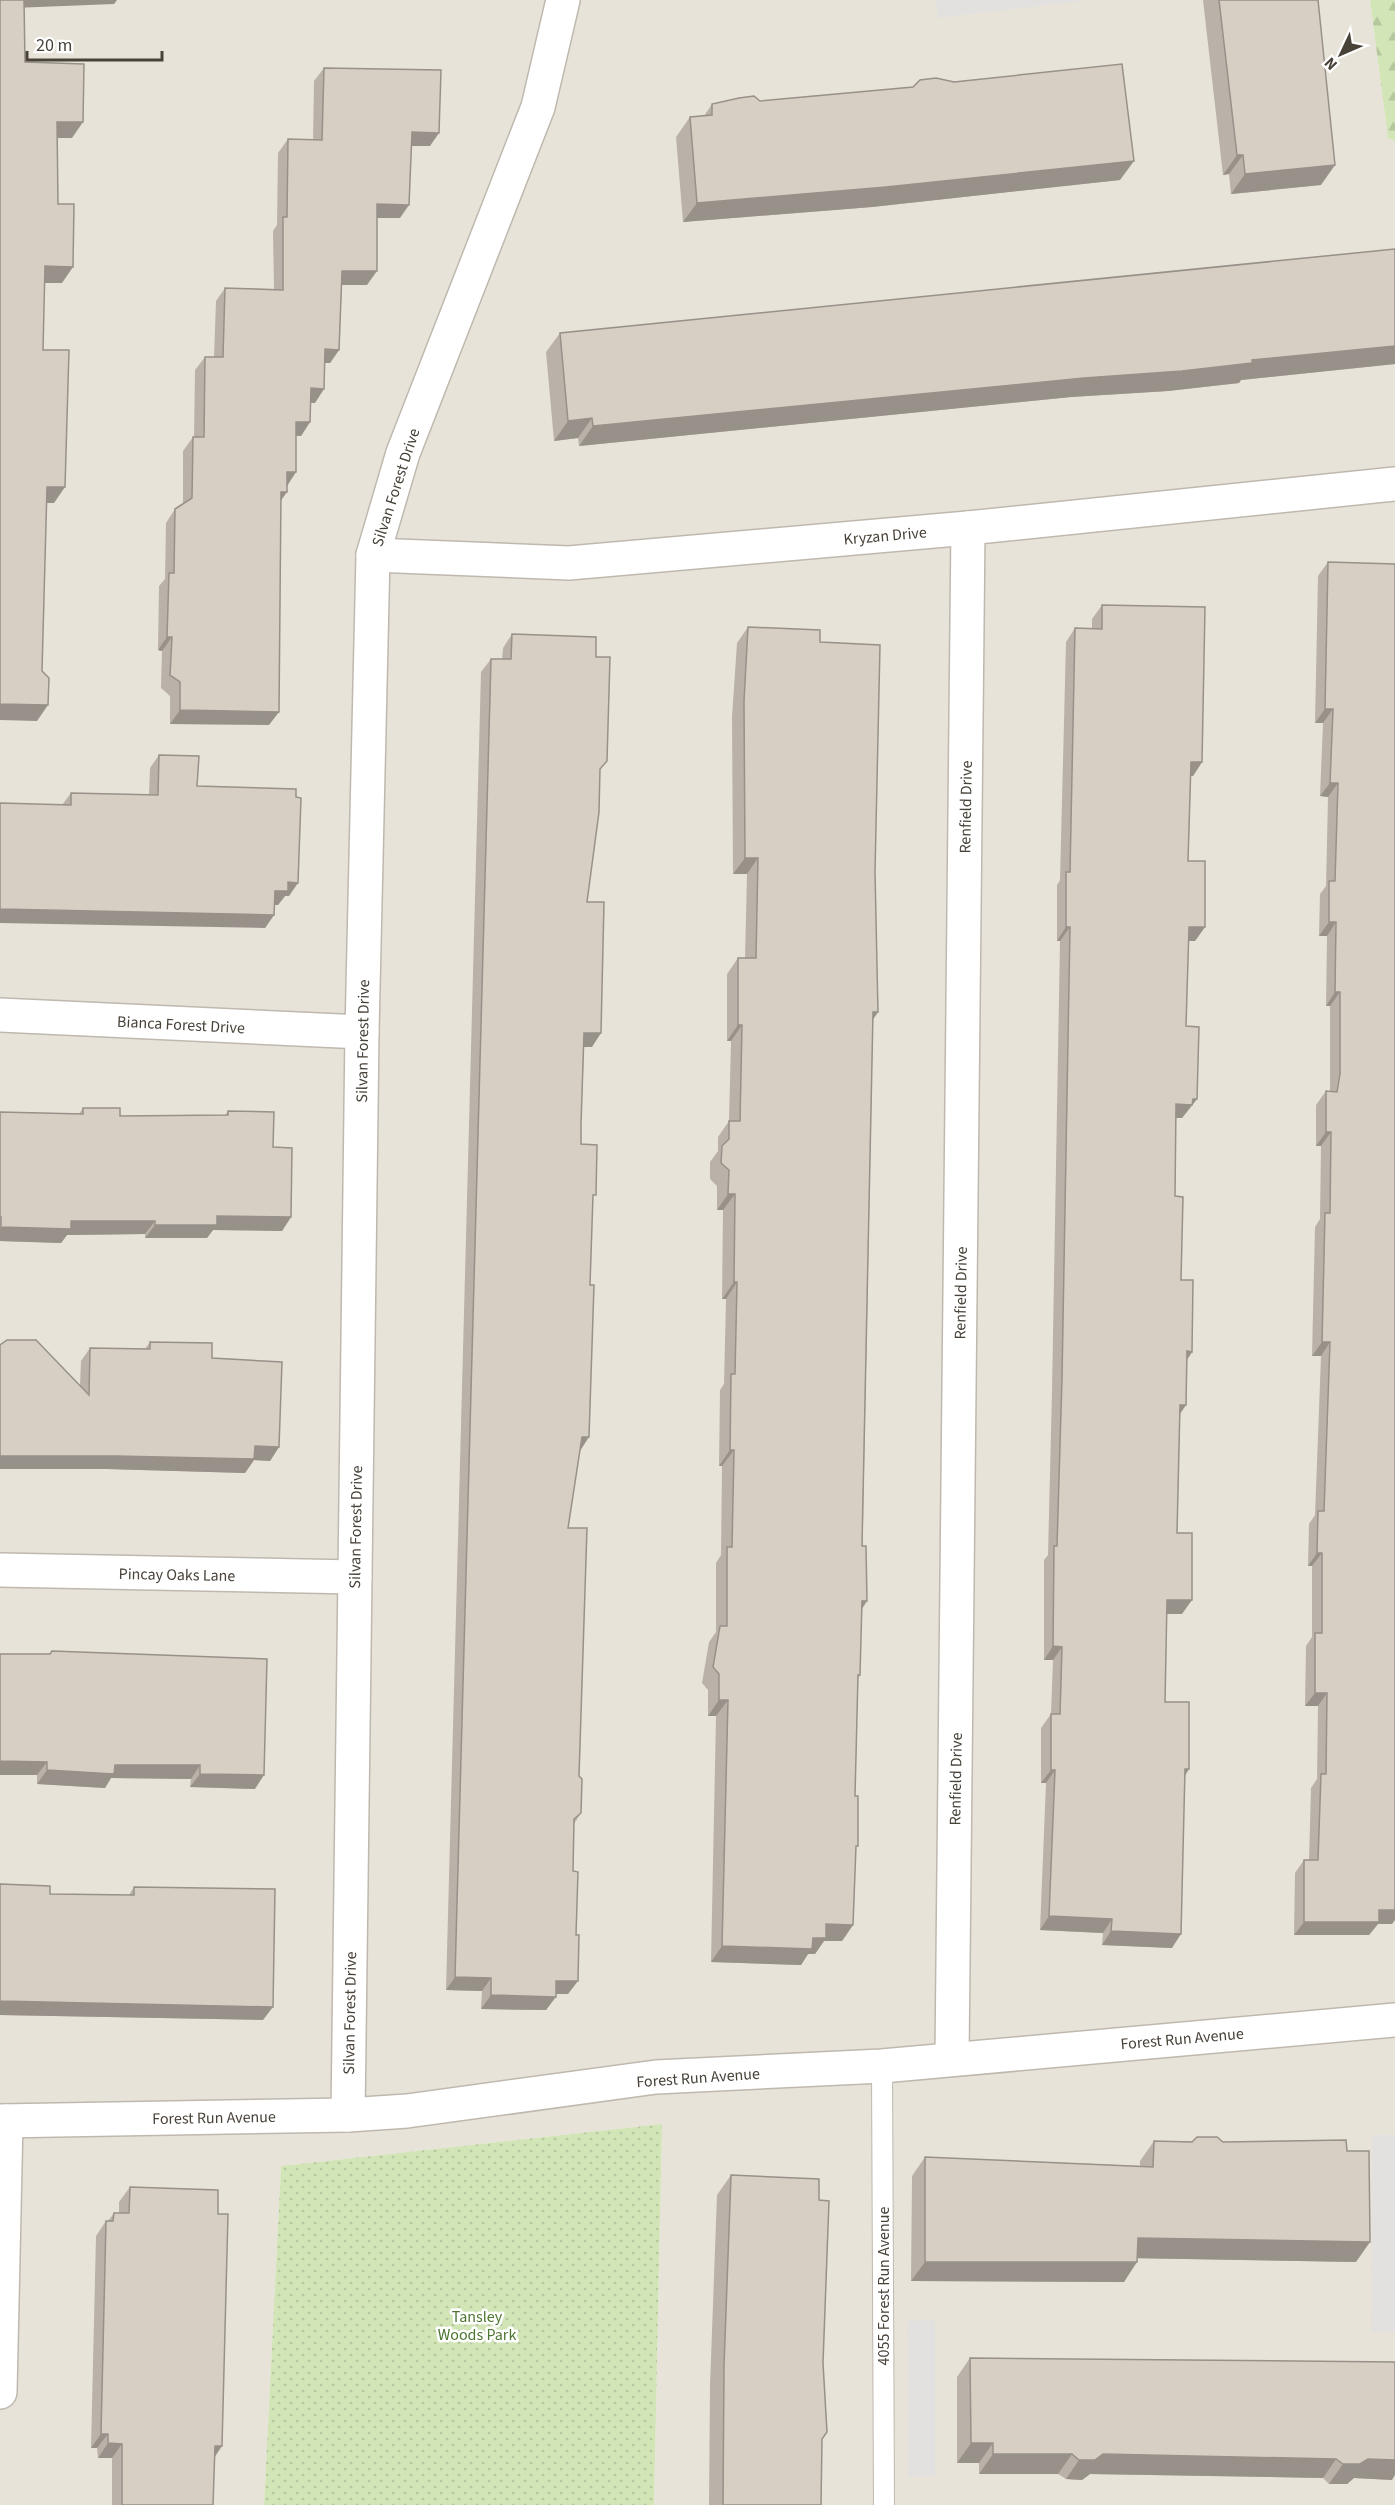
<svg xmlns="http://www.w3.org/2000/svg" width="1395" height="2505" viewBox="0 0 1395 2505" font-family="'Source Sans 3',sans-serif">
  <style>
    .residential { fill: #e8e3d9 }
    .forest { fill: url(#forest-firs) }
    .park { fill: url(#park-dots) }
    .parking { fill: #e3e1df }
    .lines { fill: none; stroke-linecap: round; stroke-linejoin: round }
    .lane-casing { stroke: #bfb8ae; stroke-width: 22 }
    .street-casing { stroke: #bfb8ae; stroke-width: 36 }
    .lane { stroke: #fff; stroke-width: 20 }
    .street { stroke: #fff; stroke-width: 33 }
    .wall { fill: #bab2a9 }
    .shaded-wall { fill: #979189 }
    .building { fill: #d8cfc4; stroke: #979189; stroke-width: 1.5 }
    .labels { text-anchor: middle; stroke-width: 5; stroke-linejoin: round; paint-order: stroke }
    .street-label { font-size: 16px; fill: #484239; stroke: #fff }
    .park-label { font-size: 16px; fill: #4d7630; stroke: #fff }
  </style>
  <defs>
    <pattern id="forest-firs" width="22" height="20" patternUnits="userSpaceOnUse" patternTransform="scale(1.5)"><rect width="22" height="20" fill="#d2e5b7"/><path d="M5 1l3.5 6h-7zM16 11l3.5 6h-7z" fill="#b6c69e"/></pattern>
    <pattern id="park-dots" width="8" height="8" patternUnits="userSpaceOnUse" patternTransform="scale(1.5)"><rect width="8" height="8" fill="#d2e5b7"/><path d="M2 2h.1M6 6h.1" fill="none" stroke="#b6c69e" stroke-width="1.8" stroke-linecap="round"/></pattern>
  </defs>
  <rect width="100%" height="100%" fill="#f4f1eb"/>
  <!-- residential -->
  <polygon class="residential" points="0,0 1370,0 1388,137 1395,141 1395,2505 654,2505 662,2124 281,2166 264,2505 0,2505"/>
  <!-- forest -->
  <polygon class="forest" points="1370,0 1395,0 1395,141 1388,138"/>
  <!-- park -->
  <polygon class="park" points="662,2124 654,2505 264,2505 281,2166"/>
  <!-- parking -->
  <g class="parking">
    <polygon points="936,0 1082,0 1082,1 938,18"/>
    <polygon points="1372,2135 1395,2135 1395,2333 1371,2332"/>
    <polygon points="935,2320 935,2477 908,2477 907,2321"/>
  </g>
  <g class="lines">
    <!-- lane casing -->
    <g class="lane-casing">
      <polyline id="lane" points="882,2066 884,2505"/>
    </g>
    <!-- street casing -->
    <g class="street-casing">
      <g id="street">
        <polyline points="373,555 569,563 968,528 1395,484"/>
        <polyline points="0,1015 362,1032"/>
        <polyline points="0,1570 355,1577"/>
        <polyline points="952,2058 968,528"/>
        <polyline points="348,2115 362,1032 373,555 403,453 538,107 563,0"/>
        <polyline points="0,2121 348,2115 407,2111 656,2077 882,2066 1395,2020"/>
        <polyline points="0,2392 6,2121"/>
      </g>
    </g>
    <!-- lane -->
    <use href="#lane" class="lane"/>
    <!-- street -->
    <use href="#street" class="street"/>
  </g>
  <!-- wall -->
  <g class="wall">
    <polygon points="1203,0 1318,0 1321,185 1231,194 1229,174 1223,175"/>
    <polygon points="324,68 430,146 411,146 400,218 377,218 367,285 342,285 339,350 330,363 325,363 315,403 311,403 310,422 301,436 296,436 296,472 287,485 281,500 269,725 170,724 170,696 161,688 162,651 158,650 159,586 165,579 166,523 175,509 183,504 183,451 193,437 194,437 195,370 205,357 214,357 216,301 225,288 274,289 273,231 277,225 278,153 288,139 313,140 314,81"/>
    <polygon points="760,101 1120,180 872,207 683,222 676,137 690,117 704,116 712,104"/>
    <polygon points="1395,249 1395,364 1241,380 1239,383 1168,391 1071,397 579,446 578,438 554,441 546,352 560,333"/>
    <polygon points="1328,562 1392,1924 1378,1924 1369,1935 1294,1935 1295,1873 1304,1860 1309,1860 1311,1788 1317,1779 1318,1706 1305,1706 1306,1646 1312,1637 1312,1566 1308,1566 1309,1524 1315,1515 1321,1356 1312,1356 1315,1227 1320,1219 1321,1146 1316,1146 1316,1105 1326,1091 1330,1091 1330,1006 1326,1006 1327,936 1319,936 1320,894 1326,886 1328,797 1320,796 1323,723 1315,723 1318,576"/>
    <polygon points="1102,605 1202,762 1193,776 1191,776 1188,861 1205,927 1195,941 1189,941 1186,1026 1197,1099 1182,1118 1175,1118 1175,1196 1181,1280 1192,1352 1187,1360 1186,1405 1180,1414 1177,1533 1182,1614 1167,1614 1165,1702 1189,1769 1185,1776 1172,1948 1102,1945 1103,1933 1040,1930 1046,1783 1041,1783 1041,1728 1051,1714 1053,1660 1044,1660 1044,1560 1048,1555 1052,1391 1060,941 1057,941 1057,885 1060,880 1066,642 1075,628 1092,629 1092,619"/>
    <polygon points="748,627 820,642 875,872 878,1012 873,1019 860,1675 858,1679 855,1796 856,1849 853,1925 842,1941 824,1941 815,1954 808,1954 801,1965 711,1962 716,1716 708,1716 708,1690 702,1683 709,1642 716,1632 716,1563 721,1555 722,1466 719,1466 720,1390 724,1384 726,1299 722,1299 723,1210 717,1210 717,1186 710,1179 710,1162 718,1151 718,1137 729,1121 731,1041 727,1041 727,974 738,958 745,958 747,874 733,874 732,717 737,643"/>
    <polygon points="512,634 596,657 600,771 587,902 592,1047 584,1047 581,1124 581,1144 592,1200 580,1450 568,1528 579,1776 581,1813 574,1824 568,1994 556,1994 546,2010 481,2009 482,1991 446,1990 481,672 491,659 502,659 503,648"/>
    <polygon points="159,755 197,786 289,896 285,896 278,905 275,905 274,915 265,928 62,805 71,793 149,795 150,768"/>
    <polygon points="83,1108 120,1116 225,1115 228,1111 273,1147 291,1217 282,1231 213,1230 207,1238 145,1238 145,1234 67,1235 61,1243 0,1241 0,1112 79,1114"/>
    <polygon points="150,1342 212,1358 279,1447 270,1461 254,1460 245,1473 107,1469 80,1386 81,1361 90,1348 145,1349"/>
    <polygon points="0,1654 255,1789 190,1787 191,1779 111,1778 105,1788 37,1784 37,1775 0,1775"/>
    <polygon points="0,1884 50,1894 129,1895 134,1887 263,2020 0,2015"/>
    <polygon points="1154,2141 1223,2142 1347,2151 1356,2262 1137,2258 1124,2282 911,2281 912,2176 925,2157 1140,2166 1140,2161"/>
    <polygon points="731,2175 819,2200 823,2363 821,2505 709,2505 710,2386 717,2195"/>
    <polygon points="130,2187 215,2457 213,2505 112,2505 112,2458 98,2458 97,2448 91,2448 96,2236 106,2221 108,2221 114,2213 119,2213 119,2202"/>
    <polygon points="970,2358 1395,2362 1392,2480 1354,2478 1347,2484 1329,2484 1323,2478 1090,2474 1082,2480 1066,2479 1058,2474 979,2474 979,2463 957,2463 957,2377"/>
  </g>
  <!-- shaded-wall -->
  <g class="shaded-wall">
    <polygon points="19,0 117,0 114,4 13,8"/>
    <polygon points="57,122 83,122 72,138 46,138"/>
    <polygon points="412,132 439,133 430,146 402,146"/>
    <polygon points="1237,155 1243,155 1229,174 1223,175"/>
    <polygon points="1134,161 1120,180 872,207 683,222 697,203"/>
    <polygon points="1335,165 1321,185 1231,194 1245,174"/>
    <polygon points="377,204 409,205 400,218 368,218"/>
    <polygon points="45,266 73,267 62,283 33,283"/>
    <polygon points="342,271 377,271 367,285 333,285"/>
    <polygon points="1395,346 1395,364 1241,380 1239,383 1168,391 1071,397 579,446 593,426"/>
    <polygon points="325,349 339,350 330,363 316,363"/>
    <polygon points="311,388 324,389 315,403 301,402"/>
    <polygon points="592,418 578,438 554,441 568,421"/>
    <polygon points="296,422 310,422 301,436 287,435"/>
    <polygon points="287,472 296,472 287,486"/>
    <polygon points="47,487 65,487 54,503 36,503"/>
    <polygon points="281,492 287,492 277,506"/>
    <polygon points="167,637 172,637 162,651 158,650"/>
    <polygon points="0,704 48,705 37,721 0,720"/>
    <polygon points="1325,709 1333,709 1323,723 1315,723"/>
    <polygon points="180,710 279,712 269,725 170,724"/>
    <polygon points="1191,762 1202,762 1193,776 1182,776"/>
    <polygon points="1330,783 1338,783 1328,797 1320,796"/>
    <polygon points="745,858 758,858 747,874 733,874"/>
    <polygon points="288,882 298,883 289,896 285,896 278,905 266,904 275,891"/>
    <polygon points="0,909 274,915 265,928 0,923"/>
    <polygon points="1329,922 1336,922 1327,936 1319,936"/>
    <polygon points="1066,927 1070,927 1060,941 1057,941"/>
    <polygon points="1189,927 1205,927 1195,941 1179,941"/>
    <polygon points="1335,992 1340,992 1330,1006 1326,1006"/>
    <polygon points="873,1012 878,1012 867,1028"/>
    <polygon points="738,1025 742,1025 731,1041 727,1041"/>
    <polygon points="584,1033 601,1033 592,1047 575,1047"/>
    <polygon points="1193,1099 1197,1099 1182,1118 1166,1118 1176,1104"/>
    <polygon points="1326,1132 1331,1132 1321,1146 1316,1146"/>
    <polygon points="728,1194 735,1194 723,1210 717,1210"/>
    <polygon points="217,1216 291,1217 282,1231 213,1230 207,1238 145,1238 155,1225"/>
    <polygon points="71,1221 155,1221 145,1234 67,1235 61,1243 0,1241 0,1229 1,1227"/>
    <polygon points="734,1282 737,1282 726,1299 722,1299"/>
    <polygon points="1322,1342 1330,1342 1321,1356 1312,1356"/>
    <polygon points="1187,1351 1192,1352 1183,1365"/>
    <polygon points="1180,1405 1186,1405 1176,1419"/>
    <polygon points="582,1437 589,1437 580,1451"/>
    <polygon points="255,1446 279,1447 270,1461 254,1460 245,1473 107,1469 0,1469 0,1456"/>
    <polygon points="730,1450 734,1450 722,1466 719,1466"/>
    <polygon points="1317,1553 1322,1553 1312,1566 1308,1566"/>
    <polygon points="1167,1600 1192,1600 1182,1614 1158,1614"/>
    <polygon points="862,1601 867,1601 856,1618"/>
    <polygon points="1053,1646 1062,1647 1053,1660 1044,1660"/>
    <polygon points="1315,1693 1327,1693 1318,1706 1305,1706"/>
    <polygon points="719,1700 728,1700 716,1716 708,1716"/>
    <polygon points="0,1761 47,1762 37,1775 0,1775"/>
    <polygon points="115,1765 200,1765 191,1779 111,1778 105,1788 37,1784 47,1770"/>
    <polygon points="1185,1769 1189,1769 1180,1782"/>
    <polygon points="1051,1770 1055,1770 1046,1783 1041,1783"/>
    <polygon points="200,1774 264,1775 255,1789 190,1787"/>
    <polygon points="1379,1910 1395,1910 1395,1920 1392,1924 1378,1924 1369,1935 1294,1935 1304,1922"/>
    <polygon points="1049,1916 1112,1919 1103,1933 1040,1930"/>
    <polygon points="826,1924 853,1925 842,1941 824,1941 815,1954 808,1954 801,1965 711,1962 722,1946 813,1938"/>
    <polygon points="1111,1931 1181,1934 1172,1948 1102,1945"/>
    <polygon points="455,1977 491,1978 482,1991 446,1990"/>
    <polygon points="556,1981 578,1981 568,1994 546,1994"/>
    <polygon points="491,1995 556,1997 546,2010 481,2009"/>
    <polygon points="0,2001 273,2007 263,2020 0,2015"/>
    <polygon points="1138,2238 1370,2242 1356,2262 1124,2258"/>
    <polygon points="925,2262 1137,2262 1124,2282 911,2281"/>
    <polygon points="101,2434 108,2434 97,2448 91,2448"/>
    <polygon points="108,2443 122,2444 112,2458 98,2458"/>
    <polygon points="971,2443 993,2443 979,2463 957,2463"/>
    <polygon points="215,2446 222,2446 212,2461"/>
    <polygon points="993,2454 1072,2454 1058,2474 979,2474"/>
    <polygon points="1103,2454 1336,2459 1323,2478 1090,2474 1082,2480 1066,2479 1079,2460"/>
    <polygon points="1368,2459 1395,2460 1395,2475 1392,2480 1354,2478 1347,2484 1329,2484 1343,2464"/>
  </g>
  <!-- building -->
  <g class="building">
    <polygon points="0,0 24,0 25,62 84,64 83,122 57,122 58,204 74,204 73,267 45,266 43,350 69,350 65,487 47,487 42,671 49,678 48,705 0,704"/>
    <polygon points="1219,0 1318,0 1335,165 1245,174 1243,155 1237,155"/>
    <polygon points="1122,64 1134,161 886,187 697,203 690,117 712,115 712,104 739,98 754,96 760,101 913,87 920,80 936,78 954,82"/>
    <polygon points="324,68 441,70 439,133 412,132 409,205 377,204 377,271 342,271 339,350 325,349 324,389 311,388 310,422 296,422 296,472 287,472 287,492 281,492 279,712 180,710 180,682 170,675 172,637 167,637 169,573 174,573 175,509 192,498 193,437 204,437 205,357 223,357 225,288 283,290 283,217 287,217 288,139 322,140"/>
    <polygon points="1395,249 1395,346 1252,360 1252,363 1182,371 1084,378 593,426 592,418 568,421 560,333"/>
    <polygon points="1328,562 1395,564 1395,1910 1379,1910 1379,1922 1304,1922 1304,1860 1318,1860 1321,1774 1326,1774 1327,1693 1315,1693 1315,1633 1322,1633 1322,1553 1317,1553 1318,1511 1324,1511 1330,1342 1322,1342 1325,1213 1330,1213 1331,1132 1326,1132 1326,1091 1337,1092 1340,1074 1340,992 1335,992 1336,922 1329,922 1329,881 1335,881 1338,783 1330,783 1333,709 1325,709"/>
    <polygon points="1102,605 1205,607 1202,762 1191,762 1188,861 1205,861 1205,927 1189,927 1186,1026 1199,1027 1197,1099 1193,1099 1192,1105 1176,1104 1175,1196 1183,1197 1181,1280 1193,1280 1192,1352 1187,1351 1186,1405 1180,1405 1177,1533 1192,1533 1192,1600 1167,1600 1165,1702 1189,1702 1189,1769 1185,1769 1181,1934 1111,1931 1112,1919 1049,1916 1055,1770 1051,1770 1051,1714 1060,1714 1062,1647 1053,1646 1054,1546 1057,1546 1062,1378 1070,927 1066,927 1066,872 1070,872 1075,628 1102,629"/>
    <polygon points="748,627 820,630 820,642 880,645 875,872 878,1012 873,1012 862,1546 866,1546 867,1601 862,1601 860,1675 858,1675 855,1796 858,1796 858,1846 856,1846 853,1925 826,1924 826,1938 813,1938 812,1949 722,1946 728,1700 719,1700 719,1674 713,1667 720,1626 727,1626 727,1547 732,1547 734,1450 730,1450 731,1374 735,1374 737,1282 734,1282 735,1194 728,1194 729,1170 721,1163 722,1146 729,1139 729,1121 740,1121 742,1025 738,1025 738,958 756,958 758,858 745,858 744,701"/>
    <polygon points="512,634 596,637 596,657 610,657 607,761 600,769 599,812 587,902 604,902 601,1033 584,1033 581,1124 581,1144 597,1145 596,1195 593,1195 590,1285 594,1285 589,1437 582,1437 568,1528 587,1528 579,1776 582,1779 581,1813 574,1819 573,1871 578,1872 576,1935 579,1935 578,1981 556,1981 556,1997 491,1995 491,1978 455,1977 491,659 511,659"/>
    <polygon points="159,755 199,756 197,786 296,789 296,797 301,798 298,883 288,882 288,891 275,891 274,915 0,909 0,803 71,805 71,793 158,795"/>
    <polygon points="83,1108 120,1108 120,1116 228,1115 228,1111 274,1112 273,1147 292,1148 291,1217 217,1216 217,1225 155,1225 155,1221 71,1221 71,1229 1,1227 1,1217 0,1217 0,1112 83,1114"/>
    <polygon points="7,1340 36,1340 89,1395 90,1348 150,1349 150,1342 212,1343 212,1358 282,1362 279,1447 255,1446 254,1459 116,1456 0,1456 0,1345"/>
    <polygon points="52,1651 267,1659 264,1775 200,1774 200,1765 115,1765 114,1774 47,1770 47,1762 0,1761 0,1654 50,1654"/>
    <polygon points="0,1884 50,1886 50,1894 134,1895 134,1887 275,1889 273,2007 0,2001"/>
    <polygon points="1197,2137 1217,2137 1223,2142 1346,2140 1347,2151 1369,2151 1370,2242 1138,2238 1137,2262 925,2262 925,2157 1153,2167 1154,2141 1192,2142"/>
    <polygon points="731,2175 819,2179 819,2200 829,2201 823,2363 827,2432 822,2439 821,2505 723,2505 724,2366"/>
    <polygon points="130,2187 218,2190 218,2214 228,2214 222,2446 215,2446 213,2505 122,2505 122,2444 108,2443 108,2434 101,2434 106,2221 113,2221 114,2213 129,2213"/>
    <polygon points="970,2358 1395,2362 1395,2460 1368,2459 1360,2464 1343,2464 1336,2459 1103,2454 1095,2460 1079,2460 1072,2454 993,2454 993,2443 971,2443"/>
  </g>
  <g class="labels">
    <!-- street labels -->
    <g class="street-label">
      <text transform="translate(395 487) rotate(-72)" y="6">Silvan Forest Drive</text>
      <text transform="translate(885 535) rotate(-5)" y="6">Kryzan Drive</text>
      <text transform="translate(965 807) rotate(-89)" y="6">Renfield Drive</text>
      <text transform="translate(181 1024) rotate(3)" y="6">Bianca Forest Drive</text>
      <text transform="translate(362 1041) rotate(-89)" y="6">Silvan Forest Drive</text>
      <text transform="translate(960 1293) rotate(-89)" y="6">Renfield Drive</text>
      <text transform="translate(355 1527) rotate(-89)" y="6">Silvan Forest Drive</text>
      <text transform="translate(177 1574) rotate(1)" y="6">Pincay Oaks Lane</text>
      <text transform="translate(955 1779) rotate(-89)" y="6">Renfield Drive</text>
      <text transform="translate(349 2013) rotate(-89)" y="6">Silvan Forest Drive</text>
      <text transform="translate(1182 2038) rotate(-5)" y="6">Forest Run Avenue</text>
      <text transform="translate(698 2077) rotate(-4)" y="6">Forest Run Avenue</text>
      <text transform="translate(214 2117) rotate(-1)" y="6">Forest Run Avenue</text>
      <text transform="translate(883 2286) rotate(-90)" y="6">4055 Forest Run Avenue</text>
    </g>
    <!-- park labels -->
    <g class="park-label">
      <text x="477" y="2322">Tansley<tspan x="477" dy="18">Woods Park</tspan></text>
    </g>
  </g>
  <!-- north arrow -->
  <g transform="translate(1341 54) rotate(226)" stroke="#ffffff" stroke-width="4.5" paint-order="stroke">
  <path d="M0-4.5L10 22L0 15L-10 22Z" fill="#484239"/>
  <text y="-9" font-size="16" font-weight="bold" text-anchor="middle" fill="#484239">N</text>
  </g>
  <!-- scale -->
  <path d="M27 51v9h135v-9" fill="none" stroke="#484239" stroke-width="3"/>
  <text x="36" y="51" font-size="18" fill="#484239" stroke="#ffffff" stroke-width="4.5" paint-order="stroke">20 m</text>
</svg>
